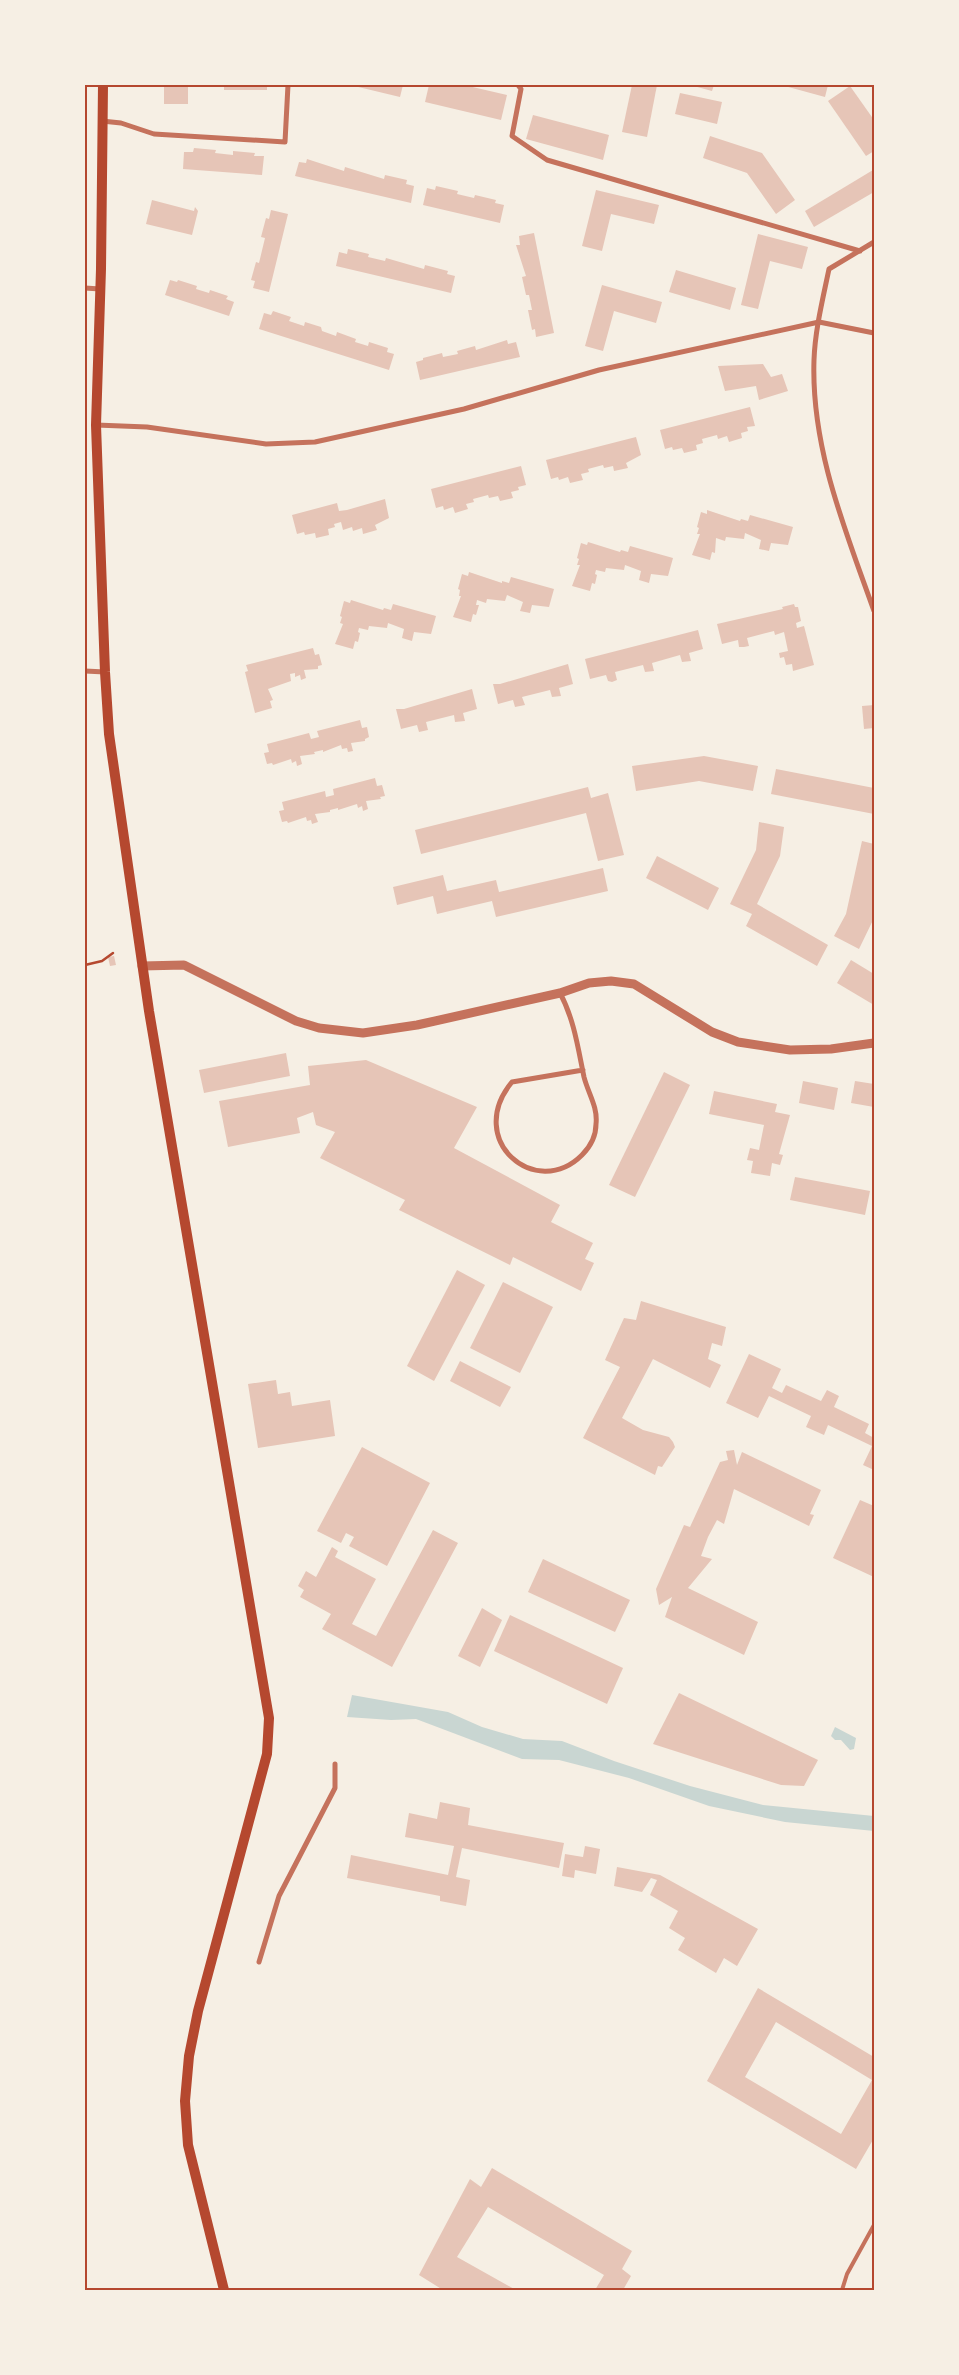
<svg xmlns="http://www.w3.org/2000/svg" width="959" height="2375" viewBox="0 0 959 2375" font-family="Manrope,sans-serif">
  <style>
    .water { fill: #c9d6d2 }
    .building { fill: #e6c5b7; fill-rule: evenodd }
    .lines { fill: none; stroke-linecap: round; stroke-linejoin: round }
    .path { stroke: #b5482f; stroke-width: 2.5 }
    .service { stroke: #c5725c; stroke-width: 4 }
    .minor { stroke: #c5725c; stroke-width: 5 }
    .tertiary { stroke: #c5725c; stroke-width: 9 }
    .secondary { stroke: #b5482f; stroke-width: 10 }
    .neatline { fill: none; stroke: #b5482f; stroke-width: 2 }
  </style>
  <rect width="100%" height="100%" fill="#f6efe4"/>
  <!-- water -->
  <g class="water">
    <polygon points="352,1695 448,1712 482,1727 523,1739 562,1741 614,1761 690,1786 763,1805 874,1816 874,1831 785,1822 709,1806 629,1778 559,1760 522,1759 416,1719 391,1720 347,1717"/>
    <polygon points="835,1727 856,1738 854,1749 850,1750 841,1740 835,1740 831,1736"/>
  </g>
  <!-- building -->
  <g class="building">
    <rect x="164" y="85" width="24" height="19"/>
    <rect x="224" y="85" width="43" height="5"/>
    <polygon points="350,85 403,85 400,97"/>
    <polygon points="429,85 464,85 507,95 501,120 425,102"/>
    <polygon points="632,85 657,85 647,137 622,132"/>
    <polygon points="690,85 714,85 712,91"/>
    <polygon points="781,85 828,85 825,97"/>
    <polygon points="850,86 874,120 874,151 866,156 828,101"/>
    <polygon points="680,93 722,102 717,124 675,114"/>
    <polygon points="533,115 609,135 603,160 526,139"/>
    <polygon points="710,136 762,153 795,200 776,214 747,173 703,158"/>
    <polygon points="194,148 216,150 215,153 233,155 233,151 255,153 254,156 264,156 262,175 183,169 184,152 193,152"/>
    <polygon points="307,159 344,171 345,167 384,179 385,175 407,180 406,184 414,186 411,203 295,176 299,162 306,163"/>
    <polygon points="873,170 874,192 814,227 805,211"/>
    <polygon points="436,186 458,191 457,194 474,198 475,195 496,200 495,203 504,205 500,223 423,205 427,188 435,190"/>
    <polygon points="596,190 659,205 654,224 611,214 602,251 582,246"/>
    <polygon points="152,200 194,211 195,207 198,211 192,235 146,224"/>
    <polygon points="271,210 288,214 269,292 253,288 255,281 251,280 256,262 259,263 265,238 261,237 266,218 269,219"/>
    <polygon points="534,233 554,333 536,337 535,329 532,330 528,310 532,310 529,295 526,295 522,277 526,276 516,245 520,245 519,236"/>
    <polygon points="758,234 808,247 802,269 770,261 758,309 741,305"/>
    <polygon points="348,249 369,254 368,257 385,261 386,258 424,269 425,265 448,271 447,274 455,276 451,293 336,266 339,252 347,254"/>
    <polygon points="676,270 736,288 730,310 669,292"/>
    <polygon points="170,280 177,282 178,280 197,286 196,289 209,293 210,290 228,296 226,299 234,302 229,316 165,295"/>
    <polygon points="602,285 662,302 656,323 614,311 603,351 585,346"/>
    <polygon points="273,311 291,317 289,321 304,326 305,322 321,327 322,331 336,336 337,332 356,339 355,342 368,346 369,342 388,348 387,352 394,354 389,370 259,329 264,313 271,315"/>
    <polygon points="507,340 508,344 516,342 520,357 420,380 416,362 423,360 423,358 442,353 443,357 458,354 457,351 475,346 476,350"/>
    <polygon points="763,364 771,377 782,374 788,391 759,400 756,386 725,391 718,366"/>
    <polygon points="750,407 755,426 747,427 748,431 741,433 742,438 729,442 727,436 718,439 717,435 702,439 703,443 696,445 697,450 684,453 682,448 673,450 672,447 665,449 660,430"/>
    <polygon points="636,437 641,455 626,463 628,468 614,471 613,466 604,468 603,465 588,469 589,472 581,474 583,480 570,483 568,477 559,480 558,477 551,479 546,460"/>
    <polygon points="521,466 526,485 518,487 519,490 511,492 513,498 500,501 498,496 489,498 488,495 473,499 474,502 466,504 468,509 455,513 453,507 444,510 443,506 436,508 431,489"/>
    <polygon points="385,499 389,518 375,525 377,530 363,534 362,528 353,531 352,527 343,530 341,522 334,524 335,527 328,529 329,535 316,538 315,533 305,535 304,532 297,534 292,515 337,503 339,511 347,510"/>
    <polygon points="707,510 740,521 741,519 748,521 750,515 793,527 788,545 771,543 769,551 759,549 761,540 745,533 744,539 726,537 725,541 716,538 715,553 712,552 710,560 692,555 700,534 697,534 699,528 697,527 701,512 707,514"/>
    <polygon points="588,542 620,552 621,550 628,552 630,546 673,558 668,576 651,574 649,583 639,580 641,571 625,565 624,570 606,568 605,572 596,570 595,574 597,575 595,584 592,583 590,591 572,586 580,565 577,565 579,559 577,558 581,543 587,545"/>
    <polygon points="469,572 502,583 502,581 509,583 511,577 554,589 549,607 532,605 530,613 520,611 523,602 507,595 505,601 487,599 486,603 477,600 476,605 479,605 476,615 473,614 471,622 453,617 461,596 459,596 460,590 458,589 462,574 468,576"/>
    <polygon points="351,600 383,610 384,608 391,610 393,604 436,616 431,634 414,632 412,641 402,638 404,629 388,623 387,628 369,626 368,630 359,628 358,632 360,633 358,642 355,641 353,649 335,644 343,624 340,623 342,617 340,616 344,601 350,603"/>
    <polygon points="794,604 795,607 798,607 801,621 796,623 797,628 804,626 814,665 793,671 792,664 786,665 784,657 780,658 779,653 788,651 784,632 775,635 774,631 747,638 749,646 744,647 739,647 738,640 722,644 717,624 783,609 782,607"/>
    <polygon points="698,630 703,649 689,653 691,661 682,662 680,655 652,663 654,671 645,672 643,665 615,672 617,680 612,682 608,681 606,675 590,679 585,659"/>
    <polygon points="313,648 315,655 319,654 322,665 318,666 318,669 304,670 306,678 301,680 300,675 295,677 295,673 290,674 291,681 268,689 273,700 270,701 272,708 255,713 245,672 248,671 246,665"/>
    <polygon points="568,664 573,684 559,688 561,696 552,697 550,690 522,697 525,705 515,707 513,700 498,704 493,684 500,684"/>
    <polygon points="472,689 477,709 463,713 465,721 455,722 454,715 426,722 428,730 419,732 417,725 401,729 396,709 404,709"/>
    <polygon points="874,705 874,728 864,729 862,706"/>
    <polygon points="360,720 362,728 367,727 369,737 365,739 365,741 351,743 353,751 348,752 347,748 342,749 341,745 323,752 323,750 314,752 315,754 300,756 302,764 297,766 296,761 292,763 291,759 273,765 272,763 267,764 264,753 269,752 267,744 309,733 311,739 319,737 317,731"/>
    <polygon points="704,756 758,766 753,791 699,781 636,791 632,766"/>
    <polygon points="776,769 874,788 874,814 771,794"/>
    <polygon points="375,778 377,786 382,785 385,796 380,797 381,799 366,801 368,809 363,811 362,806 358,808 357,804 338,810 338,808 330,810 330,812 315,814 318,822 312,824 311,820 307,821 306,817 288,823 287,821 282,822 279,811 284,810 282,802 325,791 326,797 334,795 333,789"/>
    <polygon points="588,787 591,798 608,793 624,855 598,861 586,813 421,854 415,830"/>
    <polygon points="759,822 784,827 780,856 757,904 828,945 817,966 746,926 752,914 730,904 756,850"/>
    <polygon points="862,841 874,844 874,918 859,949 834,936 846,914"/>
    <polygon points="657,856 719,888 708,910 646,878"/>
    <polygon points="603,868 608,891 496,917 492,901 437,914 433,896 397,905 393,887 443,875 447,891 496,880 499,892"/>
    <polygon points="114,956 116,965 110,966 108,957"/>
    <polygon points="851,960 874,974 874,1005 837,983"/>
    <polygon points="286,1053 290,1076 204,1093 199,1070"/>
    <polygon points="366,1060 477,1107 454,1148 560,1205 551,1222 593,1243 585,1259 594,1263 581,1291 513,1257 510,1265 399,1210 405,1200 320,1158 335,1132 316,1125 313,1112 297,1118 300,1133 228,1147 219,1101 310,1085 308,1066"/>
    <polygon points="664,1072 690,1085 635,1197 609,1185"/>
    <polygon points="803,1081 838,1088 834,1110 799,1103"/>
    <polygon points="855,1081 874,1084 874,1107 851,1103"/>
    <polygon points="714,1091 777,1104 775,1112 790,1115 779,1154 783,1155 780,1165 772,1163 770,1176 751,1173 753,1161 747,1160 750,1148 759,1150 764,1125 709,1114"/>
    <polygon points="795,1177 870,1191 865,1215 790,1200"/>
    <polygon points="457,1270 485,1285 434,1381 407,1366"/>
    <polygon points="503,1282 553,1307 520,1373 470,1348"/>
    <polygon points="641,1301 726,1327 722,1346 712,1343 708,1359 721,1365 710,1388 653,1359 622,1418 643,1430 669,1437 673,1442 675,1447 662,1467 658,1466 655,1475 583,1438 620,1367 605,1360 624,1318 636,1320"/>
    <polygon points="749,1354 781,1369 772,1388 782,1393 786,1385 821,1401 827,1390 839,1396 834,1407 869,1424 865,1433 874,1438 874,1470 863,1465 872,1446 828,1425 824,1435 806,1427 811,1416 769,1396 758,1418 726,1403"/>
    <polygon points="460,1361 511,1387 500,1407 450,1381"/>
    <polygon points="276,1380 278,1394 290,1392 292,1406 330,1400 335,1436 258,1448 248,1384"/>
    <polygon points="362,1447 430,1483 387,1566 349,1546 354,1537 346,1533 341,1543 317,1531"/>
    <polygon points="734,1450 737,1465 742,1452 821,1490 810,1514 814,1515 809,1526 734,1489 724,1524 717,1520 708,1537 701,1556 712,1559 688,1588 758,1622 744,1655 665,1617 672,1597 659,1605 656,1589 684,1525 690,1527 720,1462 728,1460 726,1451"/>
    <polygon points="860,1500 874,1506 874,1577 833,1558"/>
    <polygon points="433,1530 458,1543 392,1667 322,1629 331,1614 300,1597 304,1590 298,1586 306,1571 316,1577 332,1547 338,1551 335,1557 376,1579 352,1624 376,1636"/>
    <polygon points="543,1559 630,1600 615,1632 528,1592"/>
    <polygon points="482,1608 502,1620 480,1667 458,1656"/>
    <polygon points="510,1615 623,1668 607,1704 494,1651"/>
    <polygon points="679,1693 818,1760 804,1786 781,1785 653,1744"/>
    <polygon points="440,1802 470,1808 468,1825 564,1843 559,1868 462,1848 456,1877 470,1880 466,1906 440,1901 440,1896 347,1878 351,1855 448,1875 454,1846 405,1837 409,1813 437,1819"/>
    <polygon points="585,1846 600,1849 596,1874 575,1870 574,1878 562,1876 565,1854 583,1857"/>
    <polygon points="617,1867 660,1875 758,1929 737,1966 724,1958 716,1973 678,1950 685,1938 669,1928 678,1911 650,1895 657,1880 651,1878 642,1892 614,1886"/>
    <path d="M758 1988 874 2057V2138L856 2169 707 2081ZM776 2022 872 2080 841 2134 745 2077Z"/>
    <polygon points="492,2168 632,2251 622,2269 631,2276 623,2290 595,2290 604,2275 488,2207 457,2257 516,2290 443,2290 419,2275 470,2179 481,2187"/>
  </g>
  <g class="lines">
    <!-- path -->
    <polyline class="path" points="85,965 102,961 113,953"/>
    <!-- service -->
    <polyline class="service" points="842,2290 847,2274 874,2225"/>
    <!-- minor -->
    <g class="minor">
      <polyline points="518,85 521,89 512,136 547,160 860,251"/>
      <polyline points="102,121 121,123 154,134 285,142 288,85"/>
      <path d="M874 242 829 269C823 298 815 330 814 360 811 448 845 529 874 611"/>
      <polyline points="85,288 100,289"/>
      <polyline points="96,425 147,427 266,444 315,442 464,409 599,370 819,322 874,333"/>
      <polyline points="85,671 105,672"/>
      <path d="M560 993C574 1019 578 1048 584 1077 588 1093 598 1107 596 1124 596 1136 590 1147 582 1155 536 1201 464 1140 512 1082L583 1070"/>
      <polyline points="259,1962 279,1896 335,1788 335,1764"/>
    </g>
    <!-- tertiary -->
    <polyline class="tertiary" points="142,966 184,965 296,1021 319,1028 363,1033 417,1025 560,993 589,983 611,981 634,984 712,1032 738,1042 790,1050 831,1049 874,1043"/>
    <!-- secondary -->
    <polyline class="secondary" points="103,85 101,269 96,425 105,672 109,734 149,1011 269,1718 267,1754 198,2011 189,2056 185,2101 188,2145 224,2290"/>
  </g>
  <!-- border -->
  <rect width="959" height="2375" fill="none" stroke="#f6efe4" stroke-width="172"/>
  <rect x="86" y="86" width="787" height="2203" class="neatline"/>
</svg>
